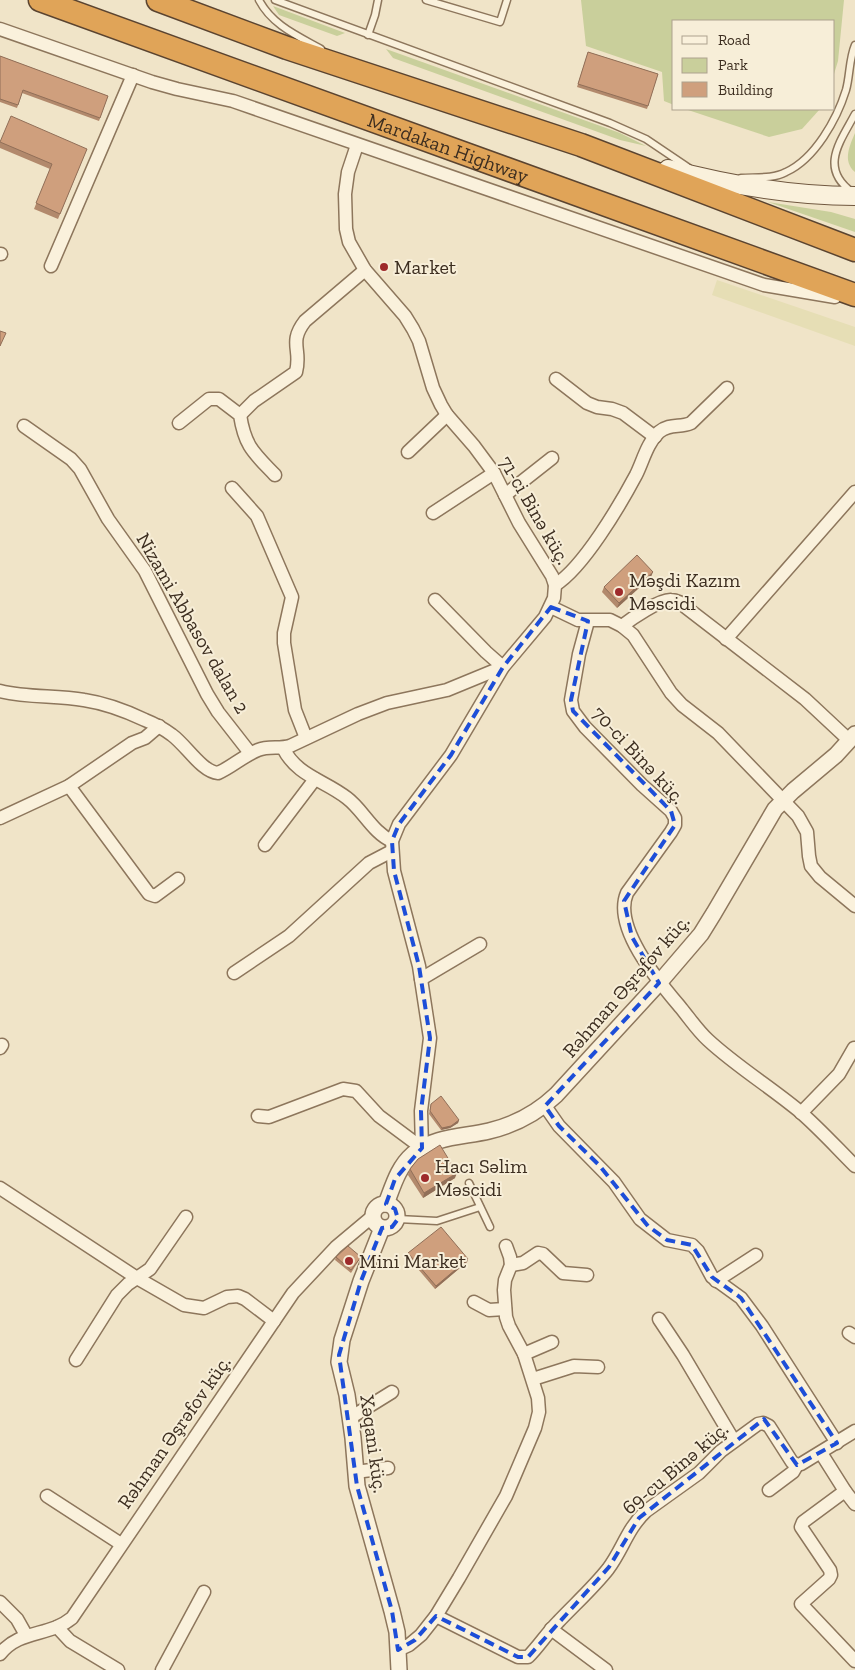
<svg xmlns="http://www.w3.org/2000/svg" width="855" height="1670" viewBox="0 0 855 1670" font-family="'Zilla Slab',serif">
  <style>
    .farmland { fill: #e6deb5 }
    .green { fill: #c9cf9b }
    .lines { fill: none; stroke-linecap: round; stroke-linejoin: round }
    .service-casing { stroke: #8d765c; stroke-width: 9 }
    .minor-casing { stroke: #8d765c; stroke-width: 15 }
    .tertiary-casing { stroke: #8d765c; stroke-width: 18 }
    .secondary-casing { stroke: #6f573f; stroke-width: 20 }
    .motorway-casing { stroke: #5b4430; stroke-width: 25 }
    .service { stroke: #faf1dc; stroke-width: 6 }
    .minor { stroke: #faf1dc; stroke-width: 12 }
    .tertiary { stroke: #faf1dc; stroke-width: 15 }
    .secondary { stroke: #faf1dc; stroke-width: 18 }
    .motorway { stroke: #e0a458; stroke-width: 22 }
    .wall { fill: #b2896c }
    .shaded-wall { fill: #916f58 }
    .building { fill: #cf9f7d; stroke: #916f58 }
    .marked { fill: none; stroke: #1d4ed8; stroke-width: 4; stroke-dasharray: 10 6; stroke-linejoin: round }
    .poi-dot { fill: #9e2a2b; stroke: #f7eed8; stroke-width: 2 }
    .labels { text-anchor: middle; stroke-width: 4; stroke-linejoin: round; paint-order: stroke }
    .street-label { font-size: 20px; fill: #3d2e20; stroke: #f7eed8 }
    .poi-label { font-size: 20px; fill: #3d2e20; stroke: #f7eed8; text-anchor: start }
  </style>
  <rect width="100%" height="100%" fill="#f0e4c8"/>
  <!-- farmland -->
  <polygon class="farmland" points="717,280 855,327 855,346 712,295"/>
  <!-- green -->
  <g class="green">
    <polygon points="581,0 844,0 838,61 834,74 834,21 674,21 674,105 664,101 662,72 586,46"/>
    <polygon points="273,6 345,33 337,36 279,15"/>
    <polygon points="386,49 620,133 646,146 620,140 393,58"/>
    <polygon points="685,109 820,109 802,129 769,137"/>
    <path d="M855 133V172C842 161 850 145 855 133Z"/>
    <polygon points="768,202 831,212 855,219 855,232"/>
  </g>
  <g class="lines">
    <!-- service casing -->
    <g class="service-casing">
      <g id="service">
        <path d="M259 0C272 25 298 36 321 49"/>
        <polyline points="275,0 610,123 646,139 689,168"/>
        <polyline points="426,0 500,22 507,0"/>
        <polyline points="368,35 375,15 378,0"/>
        <path d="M741 178C756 177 773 179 786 172 815 159 837 119 846 90 850 76 849 59 855 45"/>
        <path d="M852 192C819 168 840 142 855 114"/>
        <polyline points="469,1183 490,1227"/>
        <polyline points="398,1219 437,1221 480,1207"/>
      </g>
    </g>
    <!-- minor casing -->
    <g class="minor-casing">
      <g id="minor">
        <polyline points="0,29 152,82 177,89 233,101 764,285 835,297"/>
        <polyline points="0,254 1,254"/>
        <polyline points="51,266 133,75"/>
        <polyline points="556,379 587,403 597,407 612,409 623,413 655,437"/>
        <path d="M240 415 254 401 296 372C302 349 288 343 305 321L365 270"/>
        <path d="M179 423 209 399H219L240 415C245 447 254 453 275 475"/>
        <polyline points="24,426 71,459 80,469 108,519 145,571 207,694 218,712 250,753"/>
        <polyline points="408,452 447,415"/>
        <polyline points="232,488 257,516 292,597 284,633 284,643 295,710 306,738"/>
        <polyline points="505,495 552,458"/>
        <polyline points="433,513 494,473"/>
        <path d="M555 585C583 568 620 505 636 475 643 461 647 443 659 432 670 423 680 428 691 423L727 388"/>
        <polyline points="551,607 578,620 610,620 622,626 633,635 671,693 682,705 718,733 798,816 807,832 809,856 811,866 820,877 855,906"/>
        <path d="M588 621 579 654 571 700 573 711 585 727 642 785 671 811 675 818V825L671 832 627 893C612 928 660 983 681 1008 690 1019 698 1031 708 1040 736 1066 769 1086 798 1110 818 1127 836 1147 855 1166"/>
        <path d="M622 626C631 619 660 599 671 600 674 600 677 601 679 602L805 699 850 741"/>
        <polyline points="726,639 855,492"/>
        <path d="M0 691C28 698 56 695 84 700 104 703 126 711 145 720 155 724 164 729 172 735 186 745 202 772 218 773 232 767 243 756 258 750 268 746 280 749 290 746L358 714 387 703 447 690 503 667 545 617 554 598 555 585 552 576 519 523 494 473 474 446 447 415 441 405 433 388 419 341 413 329 405 316 365 270 349 242 346 229 345 194 348 172 357 145"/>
        <path d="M283 748C297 776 324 780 347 798 363 810 373 833 392 841"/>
        <polyline points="69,786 149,894 155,896 178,879"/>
        <polyline points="0,818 69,786 132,743 145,738 159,726"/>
        <polyline points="265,845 315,779"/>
        <polyline points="234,973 289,936 369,863 392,851"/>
        <polyline points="421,979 480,944"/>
        <polyline points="0,1048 2,1045"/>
        <polyline points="545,1106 559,1126 614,1182 640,1219 667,1240 692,1245 698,1251 712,1277 741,1298 762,1326 837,1443"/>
        <polyline points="801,1113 839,1074 854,1048"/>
        <polyline points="258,1116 269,1117 343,1089 356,1091 379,1116 422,1148"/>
        <polyline points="422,1148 421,1111 430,1038 419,966 394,871 392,841 399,824 451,755 503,667 486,652 435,600"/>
        <polyline points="0,1188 137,1278 184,1305 204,1308 227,1297 238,1296 245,1299 274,1321"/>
        <polyline points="511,1265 523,1263 538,1253 543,1254 563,1273 587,1275"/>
        <polyline points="716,1281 756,1255"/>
        <polyline points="474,1302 489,1310 505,1309"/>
        <polyline points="659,1319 683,1355 734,1441"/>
        <polyline points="849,1333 855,1337"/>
        <polyline points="524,1354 552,1342"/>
        <polyline points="76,1360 117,1295 128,1284 150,1269 186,1217"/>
        <polyline points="533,1379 574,1366 598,1367"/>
        <polyline points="350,1418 392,1392"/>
        <polyline points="821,1453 845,1491 855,1504"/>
        <polyline points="355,1472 388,1468"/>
        <polyline points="769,1490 793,1472 797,1465"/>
        <polyline points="845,1491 803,1522 801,1527 830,1570 831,1575 829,1579 801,1604 855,1661"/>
        <polyline points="47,1496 121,1544"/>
        <polyline points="0,1602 17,1619 26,1635"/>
        <path d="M436 1616 518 1657H528C539 1646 547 1633 558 1622 575 1604 593 1588 608 1569 623 1549 627 1529 646 1511L699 1473 721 1451 758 1424 763 1423 769 1426 792 1462 797 1465 801 1464 855 1431"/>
        <polyline points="57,1627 70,1641 118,1670"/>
        <polyline points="551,1629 606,1670"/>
        <polyline points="398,1650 409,1645 421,1635 436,1616 459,1578 506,1496 535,1428 539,1412 538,1398 524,1354 509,1326 506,1317 504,1290 505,1280 511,1265 510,1257 506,1246"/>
        <path d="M0 1654C20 1629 49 1637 72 1618L293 1293 336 1247 373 1216"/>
        <polyline points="162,1670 204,1592"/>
      </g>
    </g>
    <!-- tertiary casing -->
    <g class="tertiary-casing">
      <g id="tertiary">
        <circle cx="385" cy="1216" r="12"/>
        <path d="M386 1204C393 1186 398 1167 413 1154 434 1136 464 1137 489 1131 514 1125 538 1112 556 1095L659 983 701 934 714 913 775 809 793 791 836 755 855 734"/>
        <polyline points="382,1228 361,1281 342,1340 339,1362 347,1395 353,1438 357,1486 392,1611 397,1632 399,1670"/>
      </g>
    </g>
    <!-- secondary casing -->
    <g class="secondary-casing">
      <path id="secondary" d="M668 169C729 185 791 196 855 196"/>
    </g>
    <!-- motorway casing -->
    <g class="motorway-casing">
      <g id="motorway">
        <path id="s1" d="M40 0 855 295"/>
        <polyline points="158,0 287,48 581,145 855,250"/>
      </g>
    </g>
    <!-- service -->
    <use href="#service" class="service"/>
    <!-- minor -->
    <use href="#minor" class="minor"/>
    <!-- tertiary -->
    <use href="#tertiary" class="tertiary"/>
    <!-- secondary -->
    <use href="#secondary" class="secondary"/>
    <!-- motorway -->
    <use href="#motorway" class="motorway"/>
  </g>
  <!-- wall -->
  <g class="wall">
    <polygon points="588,52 658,74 647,109 577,87"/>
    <polygon points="0,56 108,96 99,121 22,93 17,108 0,102"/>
    <polygon points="0,142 87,149 58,219 34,209 50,169 0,148"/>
    <polygon points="651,577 617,608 602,592 604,587"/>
    <polygon points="431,1104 459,1120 458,1123 450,1128 441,1130 429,1114"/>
    <polygon points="410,1169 455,1178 423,1198 408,1175"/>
    <polygon points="408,1253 468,1259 467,1262 435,1289 407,1256"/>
    <polygon points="336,1257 361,1257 351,1273 335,1260"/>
  </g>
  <!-- shaded-wall -->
  <g class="shaded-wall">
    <polygon points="653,572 651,577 617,608 619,603"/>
    <polygon points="459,1120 458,1123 450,1128 441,1130 442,1128"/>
    <polygon points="457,1173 455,1178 423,1198 424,1193"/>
    <polygon points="468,1259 467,1262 435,1289 436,1286"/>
  </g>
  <!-- building -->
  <g class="building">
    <polygon points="588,52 658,74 648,106 578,84"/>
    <polygon points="0,56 108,96 100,118 23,90 18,105 0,99"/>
    <polygon points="11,116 87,149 60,214 36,203 52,164 0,142"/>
    <polygon points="0,331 6,333 0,346"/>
    <polygon points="637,555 653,572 619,603 604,587"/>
    <polygon points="441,1096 459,1120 451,1126 442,1128 430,1111 431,1104"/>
    <polygon points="440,1145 457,1173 424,1193 410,1169 418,1159"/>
    <polygon points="441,1227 468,1259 436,1286 408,1253"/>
    <polygon points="348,1246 361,1257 351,1270 336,1257"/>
  </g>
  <!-- marked area -->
  <path class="marked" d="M551 607 588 621 571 700 573 711 671 811 675 825 624 901 632 937 659 983 545 1106 559 1126 599 1165 648 1226 667 1240 692 1245 712 1277 741 1298 837 1443 797 1465 764 1419 639 1518 609 1567 528 1657H518L436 1616 415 1640 398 1650 392 1611 357 1486 339 1355 361 1281 382 1228 392 1227 398 1219 395 1209 386 1204 395 1179 422 1148 421 1111 430 1038 419 966 394 871 392 841 399 824 451 755 503 667Z"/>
  <!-- markers -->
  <g class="poi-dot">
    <circle cx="384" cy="267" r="5"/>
    <circle cx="619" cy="592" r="5"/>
    <circle cx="425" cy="1178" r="5"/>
    <circle cx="349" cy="1261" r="5"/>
  </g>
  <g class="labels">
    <!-- street labels -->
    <g class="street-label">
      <text dy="7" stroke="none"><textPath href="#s1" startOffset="434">Mardakan Highway</textPath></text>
      <text transform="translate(535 510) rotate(60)" y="7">71-ci Binə küç.</text>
      <text transform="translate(193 623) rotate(60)" y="7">Nizami Abbasov dalan 2</text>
      <text transform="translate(639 755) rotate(47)" y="7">70-ci Binə küç.</text>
      <text transform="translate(626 986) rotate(-49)" y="7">Rəhman Əşrəfov küç.</text>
      <text transform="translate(174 1432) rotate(-55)" y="7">Rəhman Əşrəfov küç.</text>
      <text transform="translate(374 1444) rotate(82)" y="7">Xəqani küç.</text>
      <text transform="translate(675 1468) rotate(-40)" y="7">69-cu Binə küç.</text>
    </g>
    <!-- poi labels -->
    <g class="poi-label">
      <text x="394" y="274">Market</text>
      <text x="629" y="587">Məşdi Kazım<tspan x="629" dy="23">Məscidi</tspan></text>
      <text x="435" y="1173">Hacı Səlim<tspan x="435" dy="23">Məscidi</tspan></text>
      <text x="359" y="1268">Mini Market</text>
    </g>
  </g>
  <!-- legend -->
  <rect x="672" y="20" width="162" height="90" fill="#f7eed8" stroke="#ada18e"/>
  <rect x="682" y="36" width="25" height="8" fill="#faf1dc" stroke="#ada18e"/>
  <text x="718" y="45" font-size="15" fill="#3d2e20">Road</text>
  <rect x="682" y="58" width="25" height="15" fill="#c9cf9b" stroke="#ada18e"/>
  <text x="718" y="70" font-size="15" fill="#3d2e20">Park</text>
  <rect x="682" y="82" width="25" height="15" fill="#cf9f7d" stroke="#ada18e"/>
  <text x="718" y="95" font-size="15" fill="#3d2e20">Building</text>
</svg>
